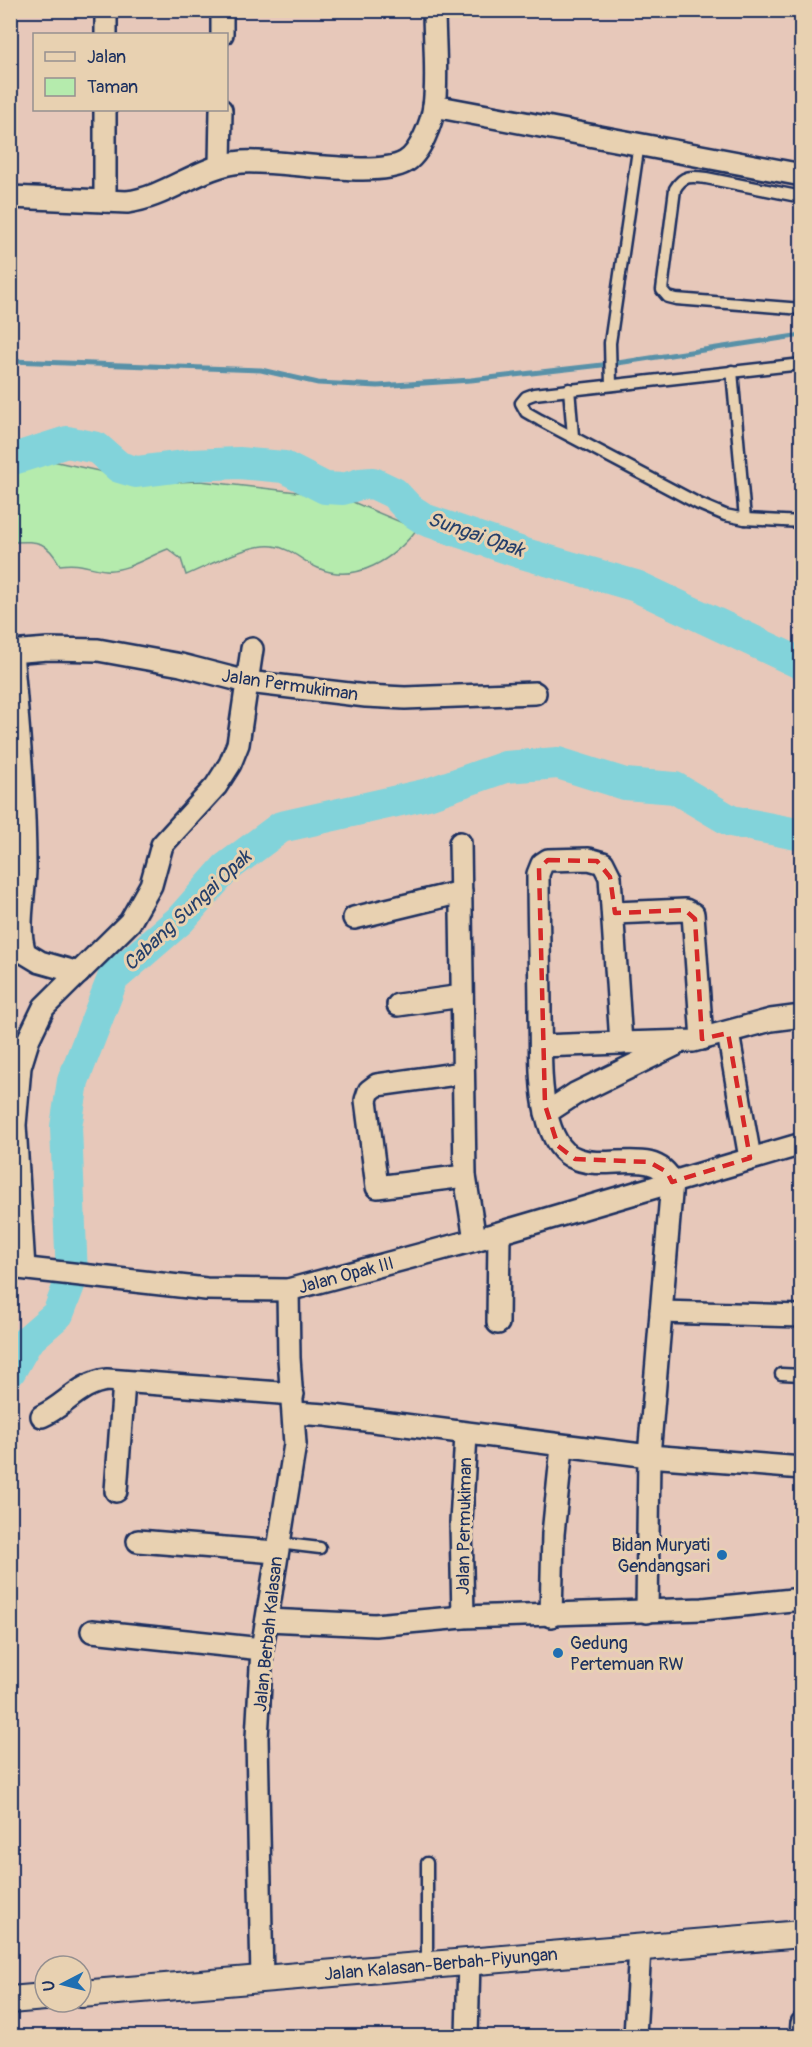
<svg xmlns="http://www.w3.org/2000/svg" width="812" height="2047" viewBox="0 0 812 2047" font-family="Pangolin,sans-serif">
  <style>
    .green { fill: #b5ebad; stroke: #688d86; stroke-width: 1.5 }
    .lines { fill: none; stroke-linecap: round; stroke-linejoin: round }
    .stream { stroke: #5991a8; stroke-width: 5 }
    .river { stroke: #82d3da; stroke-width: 32 }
    .service-casing { stroke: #1b2f5e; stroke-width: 15 }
    .minor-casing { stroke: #1b2f5e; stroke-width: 26 }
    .tertiary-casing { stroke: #1b2f5e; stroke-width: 30 }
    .service { stroke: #e8d1b1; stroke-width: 10 }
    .minor { stroke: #e8d1b1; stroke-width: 21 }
    .tertiary { stroke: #e8d1b1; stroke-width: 26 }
    .marked { fill: none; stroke: #d62828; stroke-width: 4.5; stroke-dasharray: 12 8; stroke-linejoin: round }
    .poi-dot { fill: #1f6fb2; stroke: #e8d1b1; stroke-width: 2 }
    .labels { text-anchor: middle; stroke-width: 6; stroke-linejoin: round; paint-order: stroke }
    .street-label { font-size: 18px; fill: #1b2f5e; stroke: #e8d1b1 }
    .poi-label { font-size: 18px; fill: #1b2f5e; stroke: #e8d1b1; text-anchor: end }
    .water-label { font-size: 20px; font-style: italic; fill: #253f6a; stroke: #e8d1b1 }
  </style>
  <rect width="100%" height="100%" fill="#e7c8ba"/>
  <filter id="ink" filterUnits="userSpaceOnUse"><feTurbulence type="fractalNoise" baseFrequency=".0167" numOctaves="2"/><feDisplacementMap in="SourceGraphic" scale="12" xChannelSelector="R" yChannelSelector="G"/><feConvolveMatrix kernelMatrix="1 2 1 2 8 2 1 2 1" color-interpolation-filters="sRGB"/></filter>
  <g filter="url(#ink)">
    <!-- green -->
    <path class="green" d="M11 452 154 483 200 481 341 497 417 529C395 558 356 585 318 568 302 561 291 548 273 546 249 543 208 566 186 575L181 559 168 549C149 556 126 572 106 570 87 568 80 562 60 565 46 540 38 541 11 542Z"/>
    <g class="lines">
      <!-- stream -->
      <polyline class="stream" points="10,361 261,370 318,383 378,386 471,380 611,364 802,335"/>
      <!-- river -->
      <g class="river">
        <polyline points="10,460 67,442 97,448 119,467 136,472 191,465 239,463 284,467 325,488 343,489 360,484 373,483 394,493 409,509 426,520 522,553 636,586 802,664"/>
        <polyline points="10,1371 27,1341 58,1314 72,1277 66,1127 73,1081 113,978 180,920 226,868 281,827 428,794 505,767 558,763 625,784 675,788 731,821 802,835"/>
      </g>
      <!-- service casing -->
      <g class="service-casing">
        <g id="service">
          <path d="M802 197 706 178C691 176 683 175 675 189L662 290 668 297 676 299 802 309"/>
          <polyline points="802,364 534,394 526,397 521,403 526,412 540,420 699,504 725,515 745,519 802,522"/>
          <polyline points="732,371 745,519"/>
          <polyline points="611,385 610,343 639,143"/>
          <polyline points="569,389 573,436"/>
          <polyline points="781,1374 802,1375"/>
          <polyline points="278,1543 320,1548"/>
          <polyline points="427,1863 427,1964"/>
        </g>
      </g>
      <!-- minor casing -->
      <g class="minor-casing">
        <g id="minor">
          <polyline points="106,34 106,10"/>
          <polyline points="222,34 222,10"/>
          <polyline points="434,106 802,175"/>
          <polyline points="220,165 221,110"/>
          <path d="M10 197 127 202C168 197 200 165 242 162 280 159 376 179 405 162 420 154 432 122 434 106 438 80 434 38 434 10"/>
          <polyline points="105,201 105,110"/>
          <polyline points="10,652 48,649 98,650 181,665 247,682 366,696 405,698 535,693"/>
          <path d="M12 652C18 724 25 795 25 867 25 896 16 926 25 953L40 962 79 973"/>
          <polyline points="460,843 465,1176 475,1240"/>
          <polyline points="615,913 685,910 693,914 702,1039"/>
          <polyline points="354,918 461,892"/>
          <polyline points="398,1005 462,996"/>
          <polyline points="728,1033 750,1158"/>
          <polyline points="541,1046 621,1043"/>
          <polyline points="463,1073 377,1085 369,1091 366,1100 377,1187 465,1176"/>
          <polyline points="546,1113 575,1094 675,1045"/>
          <polyline points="10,1267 206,1289 288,1290 475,1240 802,1144"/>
          <polyline points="24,1268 15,1125 20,1067 29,1038 44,1007 130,922 151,885 162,845 216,786 230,764 238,744 252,649"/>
          <polyline points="661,1312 802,1316"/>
          <polyline points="498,1323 499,1234"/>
          <path d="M294 1413 326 1415 649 1456 672 1182C655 1146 609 1171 577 1159 558 1153 550 1130 546 1112 539 1082 541 1047 540 1016 540 969 538 921 538 874L542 864 548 860 589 859 603 863 610 877 621 1043 693 1041 771 1020 794 1017 802 1019"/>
          <path d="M42 1416C66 1405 80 1383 107 1380L293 1394"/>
          <polyline points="116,1491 124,1382"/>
          <polyline points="138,1541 276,1552"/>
          <polyline points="647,1612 649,1456 802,1468"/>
          <polyline points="551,1616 553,1534 562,1447"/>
          <polyline points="463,1617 461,1522 466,1435"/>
          <polyline points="267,1620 375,1625 463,1617 703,1609 802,1599"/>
          <polyline points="92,1631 262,1649"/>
          <polyline points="262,1979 257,1738 262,1649 295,1444 289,1358 288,1290"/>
          <polyline points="467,2036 469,1961"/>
          <polyline points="635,2036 640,1948"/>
          <polyline points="801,2036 802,2023"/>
        </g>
      </g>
      <!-- tertiary casing -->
      <g class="tertiary-casing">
        <g id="tertiary">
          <polyline points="81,1994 802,1934"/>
          <polyline points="10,2000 45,1997"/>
        </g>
      </g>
      <!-- service -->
      <use href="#service" class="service"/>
      <!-- minor -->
      <use href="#minor" class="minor"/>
      <!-- tertiary -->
      <use href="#tertiary" class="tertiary"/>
    </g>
  </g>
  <!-- marked area -->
  <path class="marked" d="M548 860 597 861 610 877 615 913 685 910 695 919 702 1039 728 1033 750 1158 672 1182 667 1172 649 1162 575 1159 558 1146 545 1105 539 868Z"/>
  <!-- markers -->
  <g class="poi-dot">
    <circle cx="722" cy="1555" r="6"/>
    <circle cx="558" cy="1653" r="6"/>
  </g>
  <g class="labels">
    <!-- street labels -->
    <g class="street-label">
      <text transform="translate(290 685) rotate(8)" y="6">Jalan Permukiman</text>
      <text transform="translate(346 1275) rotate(-15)" y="6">Jalan Opak III</text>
      <text transform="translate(464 1526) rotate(-89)" y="6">Jalan Permukiman</text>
      <text transform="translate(268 1634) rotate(-84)" y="6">Jalan Berbah Kalasan</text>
      <text transform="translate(441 1964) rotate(-5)" y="6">Jalan Kalasan-Berbah-Piyungan</text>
    </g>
    <!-- poi labels -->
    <g class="poi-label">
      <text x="710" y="1551">Bidan Muryati<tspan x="710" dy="21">Gendangsari</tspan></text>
      <text x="570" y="1649" text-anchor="start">Gedung<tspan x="570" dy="21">Pertemuan RW</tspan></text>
    </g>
    <!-- water labels -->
    <g class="water-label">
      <text transform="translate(476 534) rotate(19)" y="7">Sungai Opak</text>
      <text transform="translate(187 910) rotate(-43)" y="7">Cabang Sungai Opak</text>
    </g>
  </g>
  <!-- margin -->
  <rect width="812" height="2047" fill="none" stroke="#e8d1b1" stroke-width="36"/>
  <rect x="18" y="18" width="776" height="2011" fill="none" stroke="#1b2f5e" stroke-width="2" filter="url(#ink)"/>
  <!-- legend -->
  <rect x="33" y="33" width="195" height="78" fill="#e8d1b1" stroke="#969090" stroke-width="1.5"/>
  <rect x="45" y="52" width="30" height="9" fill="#e8d1b1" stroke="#969090" stroke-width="1.5"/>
  <text x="87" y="63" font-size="18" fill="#1b2f5e">Jalan</text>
  <rect x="45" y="78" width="30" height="18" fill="#b5ebad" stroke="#969090" stroke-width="1.5"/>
  <text x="87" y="93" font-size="18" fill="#1b2f5e">Taman</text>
  <!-- north arrow -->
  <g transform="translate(63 1984) rotate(263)"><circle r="28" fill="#e8d1b1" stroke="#969090" stroke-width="1.5"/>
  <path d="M0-4.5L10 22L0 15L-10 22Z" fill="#1f6fb2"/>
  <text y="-9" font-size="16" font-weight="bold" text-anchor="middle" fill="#1b2f5e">U</text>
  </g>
</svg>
